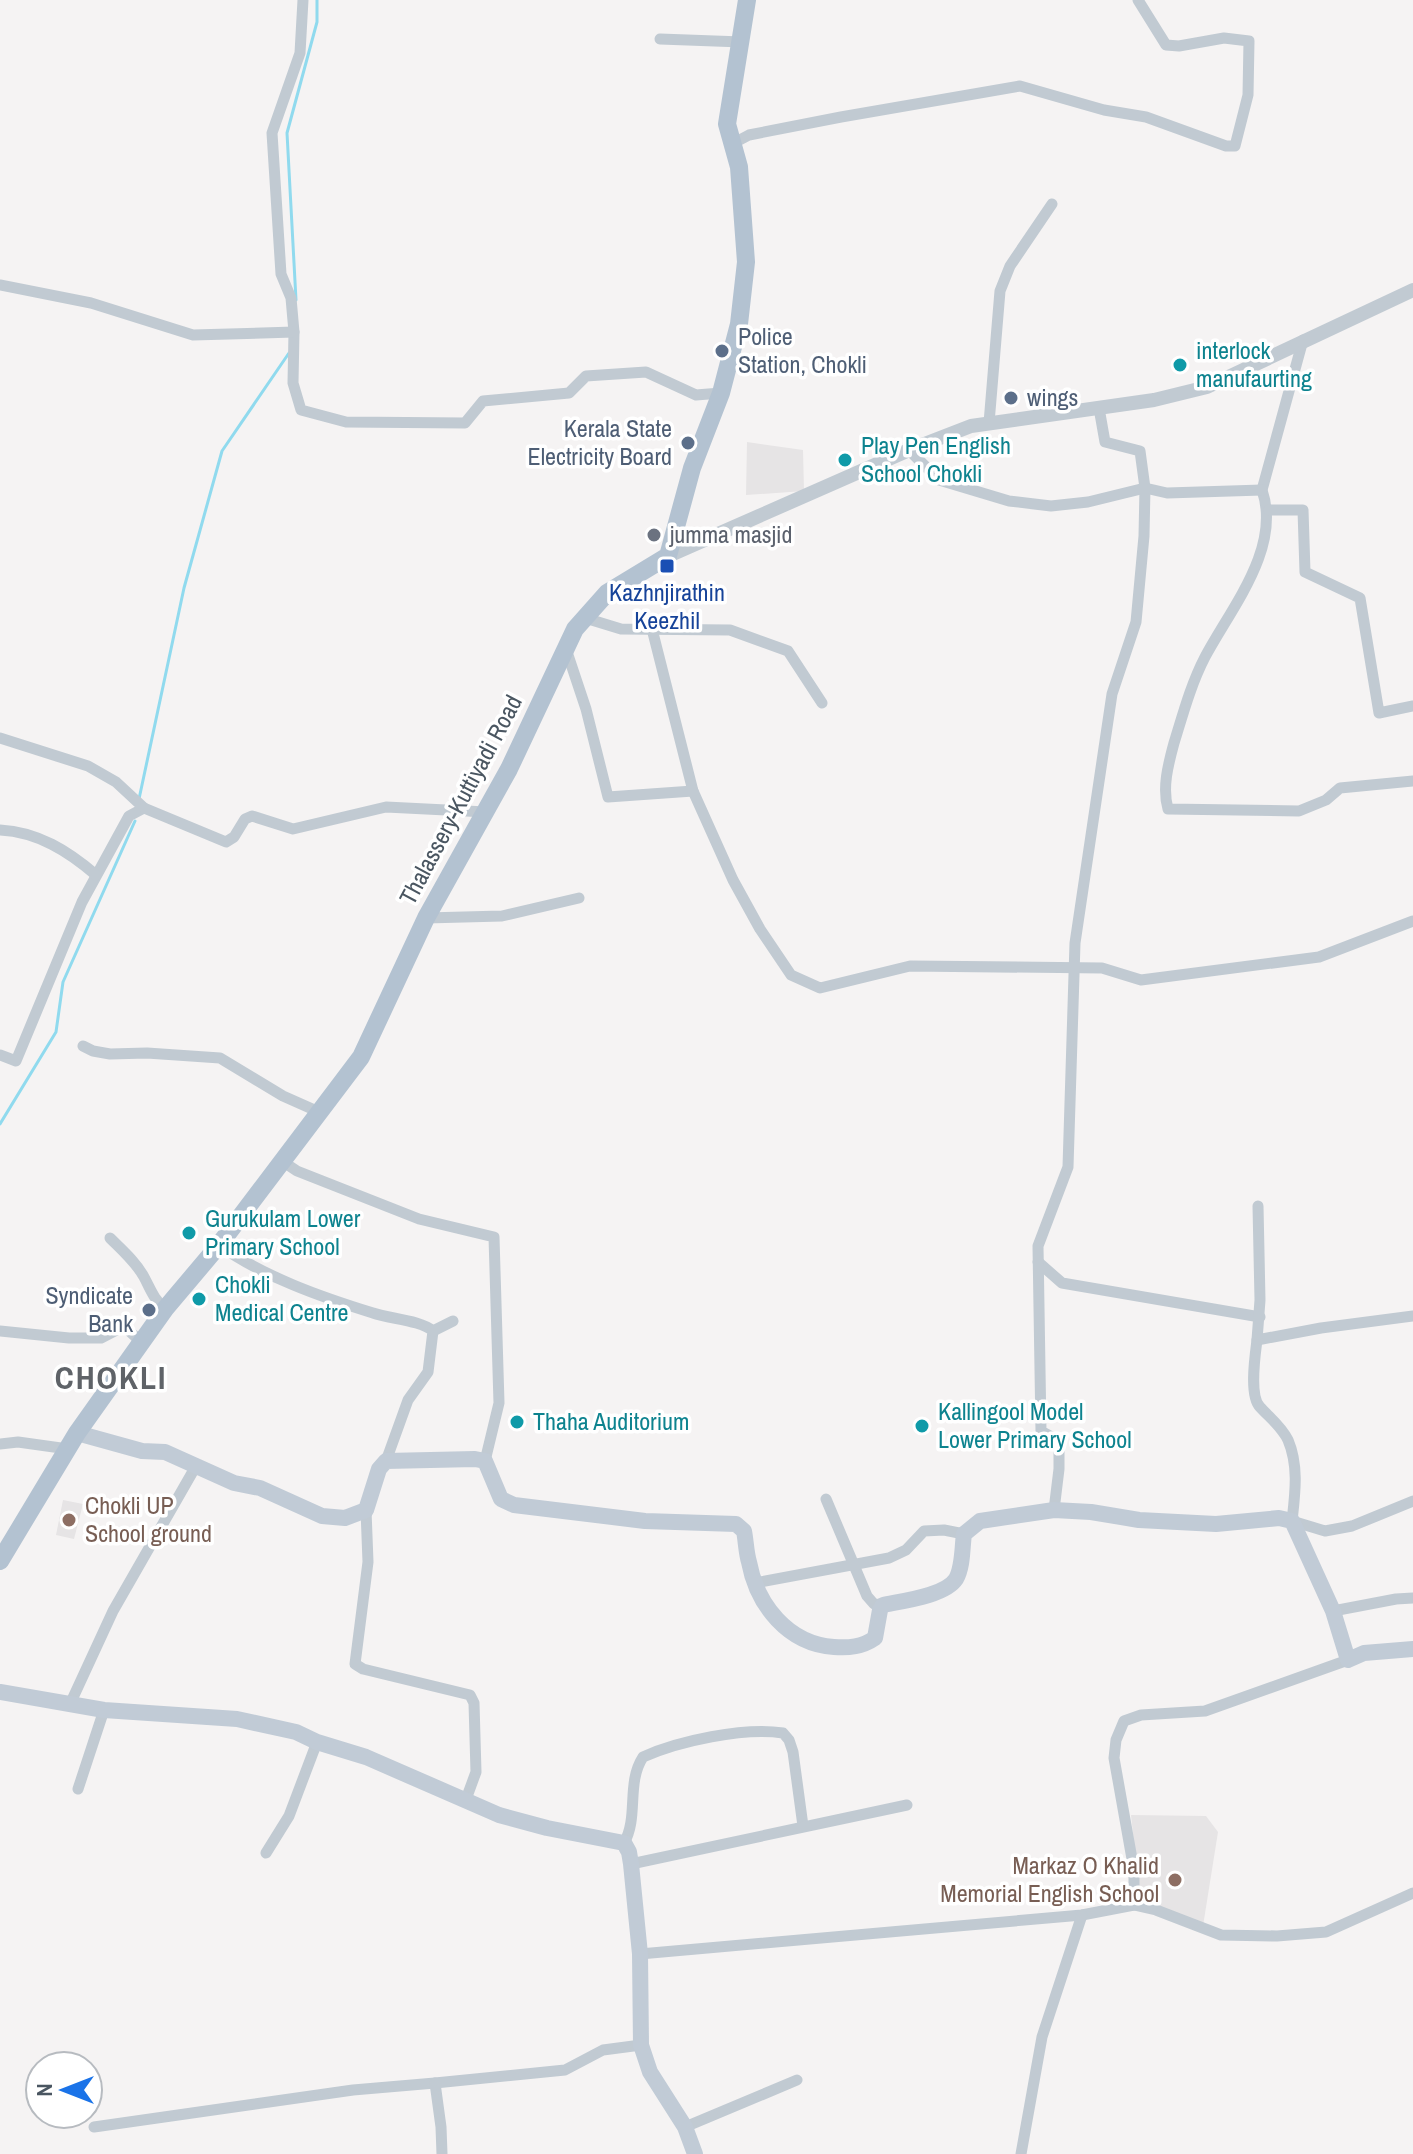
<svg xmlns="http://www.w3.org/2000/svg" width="1413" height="2154" viewBox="0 0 1413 2154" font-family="'Archivo Narrow',sans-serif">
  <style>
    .education { fill: #e6e4e5 }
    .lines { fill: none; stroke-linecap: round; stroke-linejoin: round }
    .stream { stroke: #90daee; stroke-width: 3 }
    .minor { stroke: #c1cad2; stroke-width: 11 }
    .tertiary { stroke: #c1cad2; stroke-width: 14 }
    .secondary { stroke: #c1cbd6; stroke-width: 16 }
    .primary { stroke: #b3c2d1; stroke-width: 18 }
    .service-dot { fill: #5c6f8a; stroke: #fff; stroke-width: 3 }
    .culture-dot { fill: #0f9aa8; stroke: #fff; stroke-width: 3 }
    .worship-dot { fill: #6b7280; stroke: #fff; stroke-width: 3 }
    .transit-dot { fill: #1a4fb4; stroke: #fff; stroke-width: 3 }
    .education-dot { fill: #8d6e63; stroke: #fff; stroke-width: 3 }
    .labels { text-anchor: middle; stroke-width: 7; stroke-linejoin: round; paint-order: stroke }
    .service-label { font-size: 24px; fill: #4e5e75; stroke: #fff; text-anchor: start }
    .culture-label { font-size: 24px; fill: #0d838f; stroke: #fff; text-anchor: start }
    .worship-label { font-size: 24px; fill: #5b616d; stroke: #fff; text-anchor: start }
    .transit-label { font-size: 24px; fill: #164399; stroke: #fff }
    .street-label { font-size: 24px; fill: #4a5661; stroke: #fff }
    .education-label { font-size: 24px; fill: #785e54; stroke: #fff; text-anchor: start }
    .district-label { font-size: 32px; font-weight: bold; letter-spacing: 2px; fill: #5f6368; stroke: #fff }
  </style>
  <rect width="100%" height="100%" fill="#f5f3f3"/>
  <!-- education -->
  <g class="education">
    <polygon points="747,442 803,450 804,491 746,495"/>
    <polygon points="63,1500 83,1504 74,1539 56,1535"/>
    <polygon points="1131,1815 1206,1816 1218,1832 1203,1926 1140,1899"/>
  </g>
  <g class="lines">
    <!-- stream -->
    <g class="stream">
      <polyline points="296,300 287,133 317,22 317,0"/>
      <polyline points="139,799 184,588 222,451 289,353"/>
      <polyline points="0,1124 56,1032 63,982 135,821"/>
    </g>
    <!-- minor -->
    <g class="minor">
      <polyline points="303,0 300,53 272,133 281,274 291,298 294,332 293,383 301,410 346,422 465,423 483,401 569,393 586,376 646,372 696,395 721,393"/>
      <polyline points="660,39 742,42"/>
      <polyline points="732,144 749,135 841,117 1020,86 1104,110 1146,117 1226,146 1235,146 1248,95 1249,41 1224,38 1179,46 1166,45 1138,0"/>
      <polyline points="0,285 91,303 193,335 294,332"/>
      <path d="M1303 340 1262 490C1282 548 1231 608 1205 657 1191 684 1183 714 1174 743 1168 765 1162 788 1168 809L1299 811 1326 800 1340 788 1413 781"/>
      <polyline points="989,423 1000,291 1010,266 1052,204"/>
      <polyline points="909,450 939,480 1009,501 1051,506 1088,502 1145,488 1167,493 1262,490"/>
      <polyline points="1269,510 1303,510 1305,572 1360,598 1379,713 1413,706"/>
      <polyline points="585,618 621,629 730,630 788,651 822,703"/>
      <polyline points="652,629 693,791 733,880 760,929 791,975 820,988 910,966 1102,968 1141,980 1319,957 1413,921"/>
      <polyline points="566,649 586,709 608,797 693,791"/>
      <polyline points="0,738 88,766 116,782 144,808 129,816 82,902 16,1061 0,1055"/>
      <polyline points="144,808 226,842 234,837 245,819 252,816 293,829 386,807 486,812"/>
      <path d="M0 830C38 832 68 851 96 875"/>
      <polyline points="426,918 502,916 579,898"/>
      <polyline points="83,1046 93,1051 110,1054 147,1053 220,1058 283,1096 319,1112"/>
      <polyline points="282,1161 297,1171 419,1219 494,1237 499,1403 485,1461"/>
      <path d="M110 1238C122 1250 136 1262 144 1277 151 1290 153 1298 165 1309"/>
      <path d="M219 1245C264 1277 321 1297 373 1313 390 1319 420 1320 433 1331L428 1372 408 1400 386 1461"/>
      <polyline points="1038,1262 1062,1283 1260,1317"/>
      <path d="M1413 1316 1321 1328 1257 1340C1255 1356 1249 1396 1260 1407 1270 1418 1281 1426 1288 1440 1299 1466 1295 1494 1292 1521L1325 1531 1352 1526 1413 1501"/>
      <polyline points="0,1331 69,1338 101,1338 124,1326 141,1342"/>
      <polyline points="433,1331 453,1321"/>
      <polyline points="1257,1340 1260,1300 1258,1206"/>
      <polyline points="0,1444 18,1442 68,1449"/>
      <polyline points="826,1499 867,1596 874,1604 883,1605"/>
      <polyline points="366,1510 368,1562 355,1664 363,1669 470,1695 474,1703 476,1772 465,1802"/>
      <polyline points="1054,1510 1059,1469 1059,1441 1041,1431 1038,1246 1068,1167 1075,943 1112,694 1136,622 1144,536 1145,488 1140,451 1105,442 1099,408"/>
      <polyline points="755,1583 889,1558 906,1550 924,1531 944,1530 964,1534"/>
      <polyline points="1333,1611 1396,1599 1413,1598"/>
      <polyline points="71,1702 113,1611 196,1466"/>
      <polyline points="78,1789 104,1710"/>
      <path d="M624 1843C639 1817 626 1783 643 1757 678 1741 744 1727 783 1733L789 1740 793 1752 803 1826"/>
      <polyline points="266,1853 289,1816 317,1742"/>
      <polyline points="631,1864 907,1805"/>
      <polyline points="1134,1905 1134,1870 1114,1758 1116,1740 1124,1721 1141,1715 1205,1711 1348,1660"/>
      <polyline points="640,1954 1082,1915 1134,1905 1156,1910 1221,1935 1277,1936 1326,1932 1413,1893"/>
      <polyline points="94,2127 353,2090 435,2083"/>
      <polyline points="685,2127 797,2080"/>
      <polyline points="442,2154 441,2127 435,2083 565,2070 603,2050 641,2045"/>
      <polyline points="1021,2154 1042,2037 1082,1915"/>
    </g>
    <!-- tertiary -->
    <polyline class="tertiary" points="668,556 909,450 971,426 1154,400 1207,387 1413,290"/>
    <!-- secondary -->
    <g class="secondary">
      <path d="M77 1433 142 1451 165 1452 234 1483 260 1488 322 1516 345 1518 366 1510 379 1469 386 1461 475 1459 485 1461 501 1499 514 1505 645 1521 736 1524 744 1531C746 1541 746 1552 749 1562 757 1605 788 1644 834 1647 849 1648 862 1647 875 1638L880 1610 883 1605C902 1601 945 1596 956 1579 963 1567 962 1548 964 1534L980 1521 1054 1510 1091 1512 1139 1520 1216 1524 1279 1518 1292 1521 1333 1611 1348 1660 1364 1653 1413 1649"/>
      <polyline points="0,1692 104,1710 237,1719 296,1732 317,1742 366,1757 499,1815 547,1828 624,1843 629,1852 631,1864 640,1954 641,2045 650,2072 685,2127 695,2154"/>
    </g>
    <!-- primary -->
    <polyline class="primary" points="0,1561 77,1433 165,1309 219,1245 361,1057 426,918 509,769 575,629 607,593 668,556 692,468 721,393 739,324 746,262 739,167 727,124 747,0"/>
  </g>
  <!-- markers -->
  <g class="service-dot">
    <circle cx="722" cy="351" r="8"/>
    <circle cx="1011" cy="398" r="8"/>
    <circle cx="688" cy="443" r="8"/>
    <circle cx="149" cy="1310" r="8"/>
  </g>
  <g class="culture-dot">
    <circle cx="1180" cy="365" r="8"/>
    <circle cx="845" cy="460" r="8"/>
    <circle cx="189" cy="1233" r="8"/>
    <circle cx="199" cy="1299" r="8"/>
    <circle cx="517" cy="1422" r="8"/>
    <circle cx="922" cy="1426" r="8"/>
  </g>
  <circle class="worship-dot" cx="654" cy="535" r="8"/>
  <rect class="transit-dot" x="659" y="558" width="16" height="16" rx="4"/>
  <g class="education-dot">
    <circle cx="69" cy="1520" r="8"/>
    <circle cx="1175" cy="1880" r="8"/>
  </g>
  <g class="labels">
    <!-- service labels -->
    <g class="service-label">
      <text x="738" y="345">Police<tspan x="738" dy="28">Station, Chokli</tspan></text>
      <text x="1027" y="406">wings</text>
      <text x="672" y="437" text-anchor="end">Kerala State<tspan x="672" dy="28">Electricity Board</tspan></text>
      <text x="133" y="1304" text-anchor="end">Syndicate<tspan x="133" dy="28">Bank</tspan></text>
    </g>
    <!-- culture labels -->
    <g class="culture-label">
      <text x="1196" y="359">interlock<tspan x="1196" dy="28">manufaurting</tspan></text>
      <text x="861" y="454">Play Pen English<tspan x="861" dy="28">School Chokli</tspan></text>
      <text x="205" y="1227">Gurukulam Lower<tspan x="205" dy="28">Primary School</tspan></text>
      <text x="215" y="1293">Chokli<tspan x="215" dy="28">Medical Centre</tspan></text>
      <text x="938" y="1420">Kallingool Model<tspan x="938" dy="28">Lower Primary School</tspan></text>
      <text x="533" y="1430">Thaha Auditorium</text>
    </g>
    <!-- worship labels -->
    <g class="worship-label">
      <text x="670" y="543">jumma masjid</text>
    </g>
    <!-- transit labels -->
    <g class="transit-label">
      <text x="667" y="601">Kazhnjirathin<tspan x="667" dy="28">Keezhil</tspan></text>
    </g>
    <!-- street labels -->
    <g class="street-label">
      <text transform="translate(461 800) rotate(-62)" y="8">Thalassery-Kuttiyadi Road</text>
    </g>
    <!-- education labels -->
    <g class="education-label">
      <text x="85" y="1514">Chokli UP<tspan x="85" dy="28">School ground</tspan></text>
      <text x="1159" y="1874" text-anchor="end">Markaz O Khalid<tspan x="1159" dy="28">Memorial English School</tspan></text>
    </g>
    <!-- district labels -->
    <g class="district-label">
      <text x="111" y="1389">CHOKLI</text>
    </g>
  </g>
  <!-- north arrow -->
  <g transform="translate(64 2090) rotate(270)"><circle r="38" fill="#ffffff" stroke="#b7bbc0" stroke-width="2"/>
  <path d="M0-6L14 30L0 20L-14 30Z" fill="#1a73e8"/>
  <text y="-12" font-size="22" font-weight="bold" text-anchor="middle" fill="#4a5661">N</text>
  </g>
</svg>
